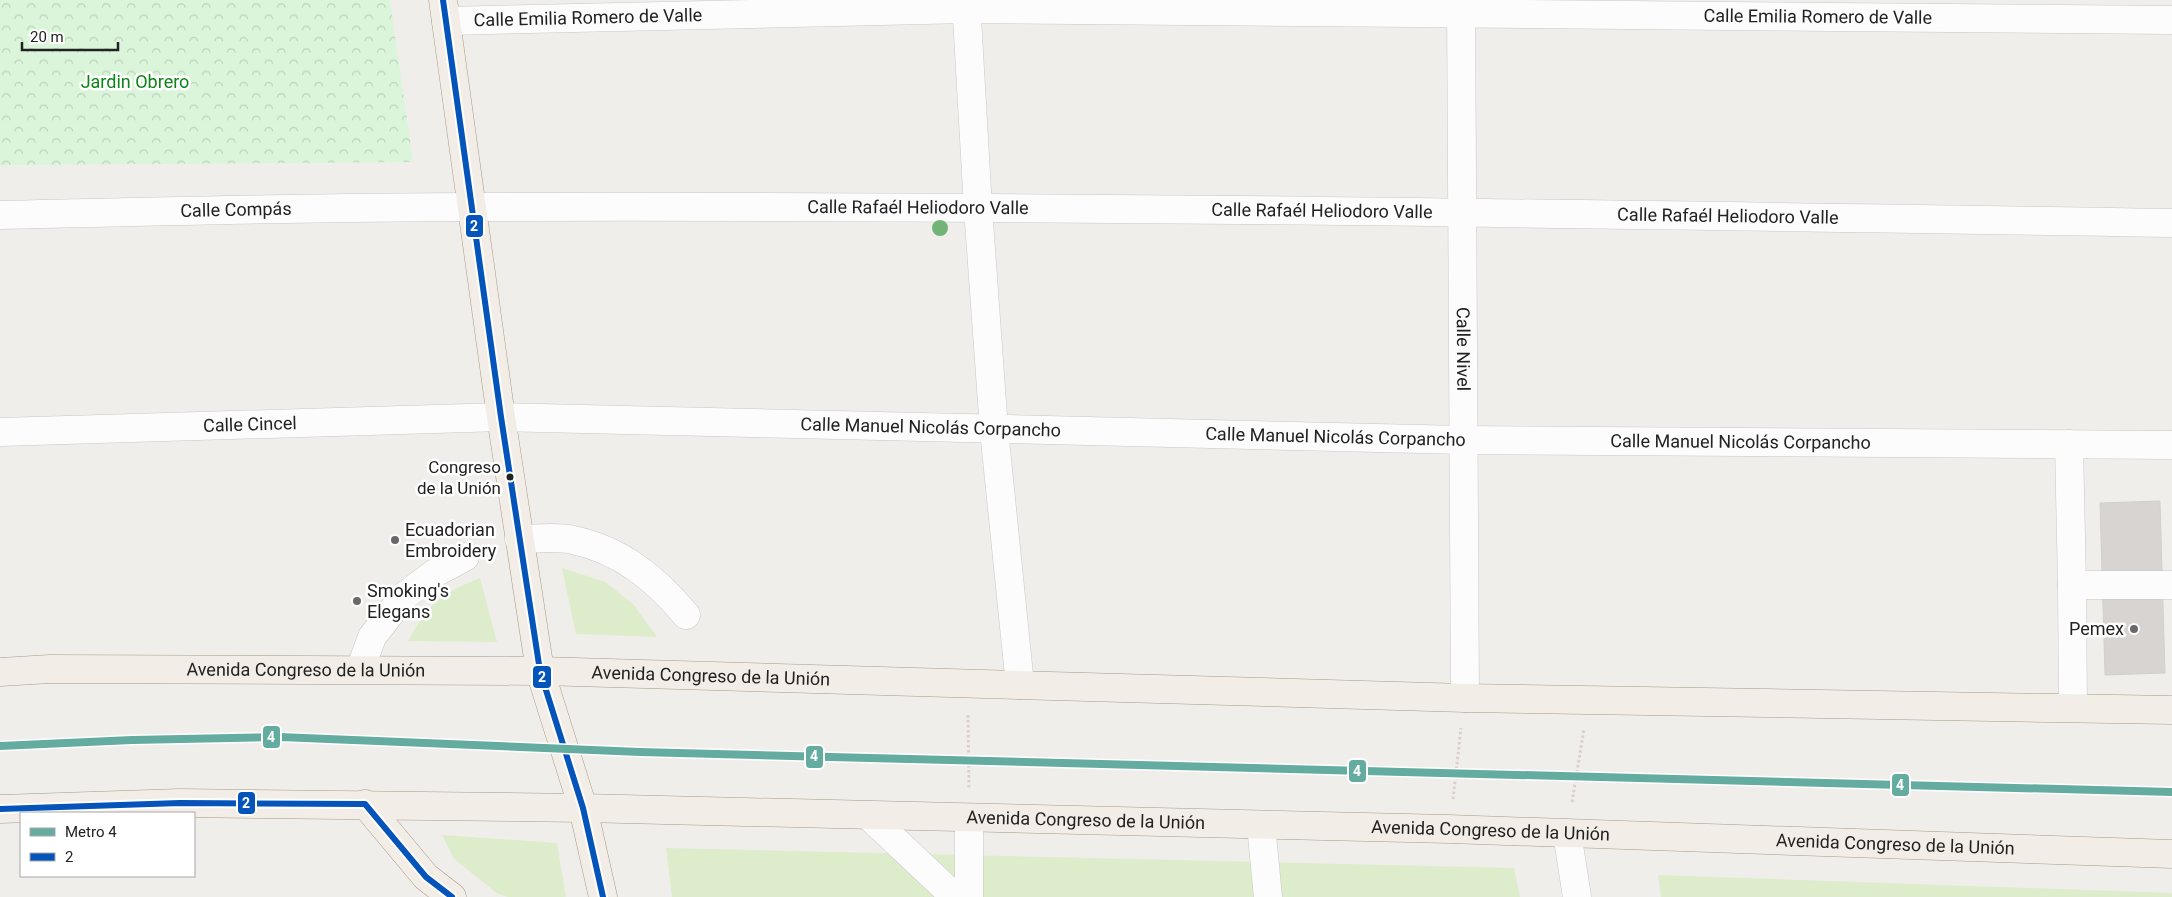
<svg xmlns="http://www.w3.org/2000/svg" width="2172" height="897" viewBox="0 0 2172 897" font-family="Roboto,sans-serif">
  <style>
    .grass { fill: #ddeccb }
    .park { fill: url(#park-crowns) }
    .building { fill: #d7d4d2; stroke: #d3d0cc }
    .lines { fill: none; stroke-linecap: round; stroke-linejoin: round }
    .minor-casing { stroke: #c9c8c7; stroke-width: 29 }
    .major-casing { stroke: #a79c86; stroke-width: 29 }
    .path { stroke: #dccecd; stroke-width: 3; stroke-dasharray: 2.5 2.5; stroke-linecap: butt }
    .minor { stroke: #fdfcfc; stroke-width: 28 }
    .major { stroke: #f3ede7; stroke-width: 28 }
    .bus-1-casing { stroke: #fff; stroke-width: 10 }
    .bus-1 { stroke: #0554ba; stroke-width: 6 }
    .metro-1-casing { stroke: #fff; stroke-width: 11 }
    .metro-1 { stroke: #64aca0; stroke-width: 8 }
    .tree { fill: #73b476 }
    .bus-dot { fill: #222; stroke: #fff; stroke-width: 2 }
    .poi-dot { fill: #6a6968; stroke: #fff; stroke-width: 2 }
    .labels { text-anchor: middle; stroke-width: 5; stroke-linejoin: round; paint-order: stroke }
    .bus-label { font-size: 17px; fill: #222; stroke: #fff; text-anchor: end }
    .street-label { font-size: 18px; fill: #222; stroke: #fff }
    .park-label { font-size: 18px; fill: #0c8416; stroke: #fff }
    .poi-label { font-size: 18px; fill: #222; stroke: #fff; text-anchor: start }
    .line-badge { stroke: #fff; stroke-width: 2 }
    .badge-label { font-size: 14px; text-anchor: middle; font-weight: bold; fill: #fff }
  </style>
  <defs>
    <pattern id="park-crowns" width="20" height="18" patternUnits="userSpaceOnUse" patternTransform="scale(1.25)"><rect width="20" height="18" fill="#daf5da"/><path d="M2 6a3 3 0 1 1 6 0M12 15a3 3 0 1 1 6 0" fill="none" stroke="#bbd2bb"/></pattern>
  </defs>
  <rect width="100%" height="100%" fill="#f0eeeb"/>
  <!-- grass -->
  <g class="grass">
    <polygon points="562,568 605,582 633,604 657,637 576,634"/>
    <path d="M480 578 497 642 408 641C429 603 440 594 480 578Z"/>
    <polygon points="442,835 557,843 566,897 508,897 498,894 454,859"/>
    <polygon points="666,848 1514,868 1520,897 672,897"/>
    <polygon points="1658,875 2172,893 2172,897 1661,897"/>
  </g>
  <!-- park -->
  <polygon class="park" points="0,0 390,0 413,162 0,165"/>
  <!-- building -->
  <polygon class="building" points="2160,501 2165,673 2105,675 2100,503"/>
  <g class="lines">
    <!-- minor casing -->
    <g class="minor-casing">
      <g id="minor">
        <polyline points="966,0 978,208 994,430 1020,685"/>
        <path id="s1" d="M1461 0 1465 698"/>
        <path id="s2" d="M446 21 967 9 2172 20"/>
        <path id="s3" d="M0 215C156 212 313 207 469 207 1037 205 1605 214 2172 223"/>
        <path id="s4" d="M0 432 501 417 1463 440 2172 445"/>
        <polyline points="2069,444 2072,585"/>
        <path d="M519 539C536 539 557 536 573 540 621 550 656 579 686 615"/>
        <polyline points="360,670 372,637 403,597 435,573 465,557"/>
        <polyline points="2073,708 2072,585 2172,585"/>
        <polyline points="869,816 955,897"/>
        <polyline points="969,818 969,897"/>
        <polyline points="1261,825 1268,897"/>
        <polyline points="1567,833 1577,897"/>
      </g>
    </g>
    <!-- major casing -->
    <g class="major-casing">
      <g id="major">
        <polyline points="443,0 501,417 540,671 583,808 603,897"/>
        <path id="s5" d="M0 672 50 669 540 671 1465 698 2172 710"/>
        <polyline points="365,804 426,877 452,897"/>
        <path id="s6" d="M0 809 180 803 583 808 1449 829 2172 854"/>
      </g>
    </g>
    <!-- path -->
    <g class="path">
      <polyline points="968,715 969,788"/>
      <polyline points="1453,799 1461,728"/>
      <polyline points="1572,802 1584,729"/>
    </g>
    <!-- minor -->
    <use href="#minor" class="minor"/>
    <!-- major -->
    <use href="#major" class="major"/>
    <!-- bus-1 casing -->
    <g class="bus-1-casing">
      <g id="bus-1">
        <polyline points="443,0 501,417 540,671 583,808 603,897"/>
        <polyline points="0,809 180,803 365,804 426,877 452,897"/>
      </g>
    </g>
    <!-- bus-1 -->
    <use href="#bus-1" class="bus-1"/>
    <!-- metro-1 casing -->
    <g class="metro-1-casing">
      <polyline id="metro-1" points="0,746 132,740 280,737 640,752 2172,792"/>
    </g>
    <!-- metro-1 -->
    <use href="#metro-1" class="metro-1"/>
  </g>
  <!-- trees -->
  <circle class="tree" cx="940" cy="228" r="8"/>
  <!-- markers -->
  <circle class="bus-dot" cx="510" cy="477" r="4.5"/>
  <g class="poi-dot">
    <circle cx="395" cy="540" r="5"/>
    <circle cx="357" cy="601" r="5"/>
    <circle cx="2134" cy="629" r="5"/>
  </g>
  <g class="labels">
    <!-- bus labels -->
    <g class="bus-label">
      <text x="501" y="473">Congreso<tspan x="501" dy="21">de la Unión</tspan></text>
    </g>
    <!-- street labels -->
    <g class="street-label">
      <text dy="6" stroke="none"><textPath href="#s2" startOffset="1372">Calle Emilia Romero de Valle</textPath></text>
      <text dy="6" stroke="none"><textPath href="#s2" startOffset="142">Calle Emilia Romero de Valle</textPath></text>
      <text dy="6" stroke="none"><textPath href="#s3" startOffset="918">Calle Rafaél Heliodoro Valle</textPath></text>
      <text dy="6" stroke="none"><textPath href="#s3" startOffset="236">Calle Compás</textPath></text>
      <text dy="6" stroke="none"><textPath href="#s3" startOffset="1322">Calle Rafaél Heliodoro Valle</textPath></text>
      <text dy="6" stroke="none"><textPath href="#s3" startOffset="1728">Calle Rafaél Heliodoro Valle</textPath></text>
      <text dy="6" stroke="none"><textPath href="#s1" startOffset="349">Calle Nivel</textPath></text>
      <text dy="6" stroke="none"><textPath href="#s4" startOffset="250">Calle Cincel</textPath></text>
      <text dy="6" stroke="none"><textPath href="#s4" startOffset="931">Calle Manuel Nicolás Corpancho</textPath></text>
      <text dy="6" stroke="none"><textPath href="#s4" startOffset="1336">Calle Manuel Nicolás Corpancho</textPath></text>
      <text dy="6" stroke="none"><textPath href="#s4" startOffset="1741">Calle Manuel Nicolás Corpancho</textPath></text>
      <text dy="6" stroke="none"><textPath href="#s5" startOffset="306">Avenida Congreso de la Unión</textPath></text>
      <text dy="6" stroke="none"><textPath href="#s5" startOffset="711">Avenida Congreso de la Unión</textPath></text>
      <text dy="6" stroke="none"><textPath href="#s6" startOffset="1086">Avenida Congreso de la Unión</textPath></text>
      <text dy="6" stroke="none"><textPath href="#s6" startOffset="1491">Avenida Congreso de la Unión</textPath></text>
      <text dy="6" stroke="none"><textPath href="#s6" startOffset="1896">Avenida Congreso de la Unión</textPath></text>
    </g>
    <!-- park labels -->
    <g class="park-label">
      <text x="135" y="88">Jardin Obrero</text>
    </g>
    <!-- poi labels -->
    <g class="poi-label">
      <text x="405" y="536">Ecuadorian<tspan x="405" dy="21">Embroidery</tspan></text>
      <text x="367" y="597">Smoking's<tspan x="367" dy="21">Elegans</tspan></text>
      <text x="2124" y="635" text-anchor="end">Pemex</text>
    </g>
  </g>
  <g class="line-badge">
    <rect x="465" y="214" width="19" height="24" rx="5" fill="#0554ba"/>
    <rect x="532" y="665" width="20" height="24" rx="5" fill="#0554ba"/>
    <rect x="262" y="725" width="19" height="24" rx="5" fill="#64aca0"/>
    <rect x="805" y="745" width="19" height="24" rx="5" fill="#64aca0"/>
    <rect x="1348" y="759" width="19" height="24" rx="5" fill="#64aca0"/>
    <rect x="1891" y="773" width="19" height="24" rx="5" fill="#64aca0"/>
    <rect x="237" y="791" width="19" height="24" rx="5" fill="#0554ba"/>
  </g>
  <g class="badge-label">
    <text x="474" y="231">2</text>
    <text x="542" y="682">2</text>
    <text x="271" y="742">4</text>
    <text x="814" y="761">4</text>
    <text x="1357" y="776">4</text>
    <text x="1900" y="790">4</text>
    <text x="246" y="808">2</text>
  </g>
  <!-- legend -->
  <rect x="20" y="812" width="175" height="65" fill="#ffffff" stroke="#a7a7a7"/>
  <rect x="30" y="828" width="25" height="8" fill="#64aca0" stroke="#a7a7a7"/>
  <text x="65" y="837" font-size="15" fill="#222222">Metro 4</text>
  <rect x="30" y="853" width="25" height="8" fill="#0554ba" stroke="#a7a7a7"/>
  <text x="65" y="862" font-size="15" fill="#222222">2</text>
  <!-- scale -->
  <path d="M22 42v8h96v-8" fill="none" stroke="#222222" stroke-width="2.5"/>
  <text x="30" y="42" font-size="15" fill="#222222" stroke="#ffffff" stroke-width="4" paint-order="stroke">20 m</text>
</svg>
